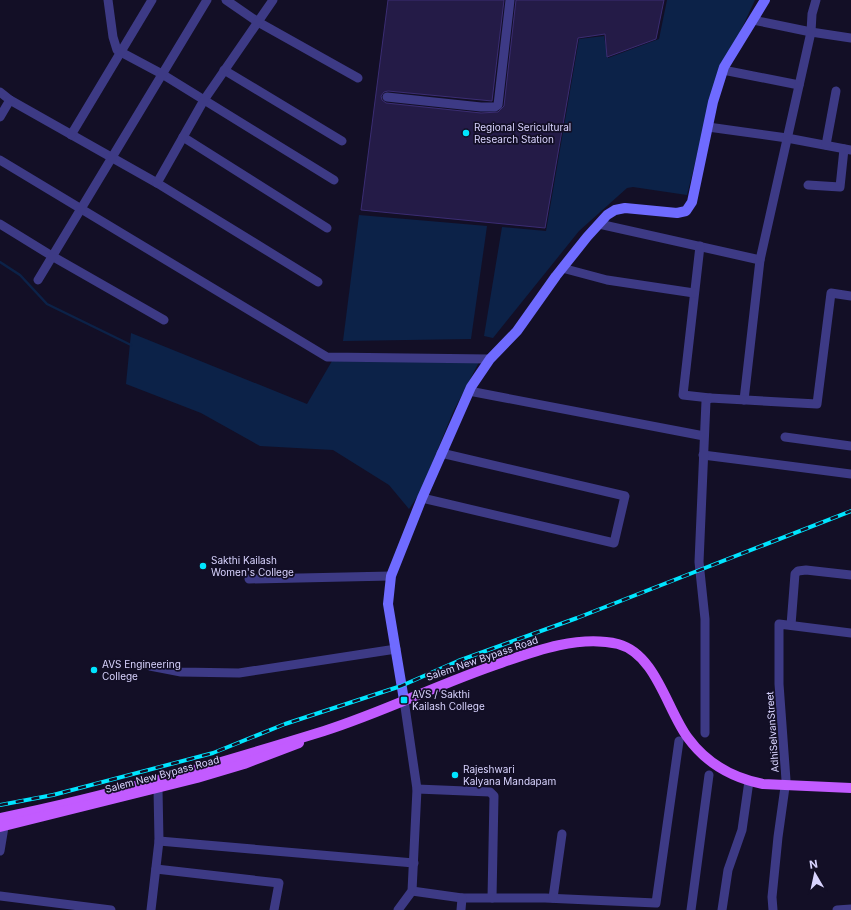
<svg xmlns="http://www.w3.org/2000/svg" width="851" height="910" viewBox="0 0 851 910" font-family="Inter,sans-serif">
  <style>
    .water { fill: #0c2248 }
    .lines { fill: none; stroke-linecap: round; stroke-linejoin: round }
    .stream { stroke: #0c2248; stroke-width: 2.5 }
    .building { fill: #241b47; stroke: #3b2d73 }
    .street { stroke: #3d3a85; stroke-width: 9 }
    .secondary { stroke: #6f6bff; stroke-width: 10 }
    .primary { stroke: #c25bff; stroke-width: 10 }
    .rail-casing { stroke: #00e5ff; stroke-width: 4 }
    .rail { stroke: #130f26; stroke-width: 2.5; stroke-dasharray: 8; stroke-linecap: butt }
    .poi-dot { fill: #00e5ff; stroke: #130f26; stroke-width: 1.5 }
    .labels { text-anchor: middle; stroke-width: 3.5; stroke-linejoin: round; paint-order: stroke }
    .poi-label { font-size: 10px; fill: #d9d4ff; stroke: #130f26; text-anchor: start }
    .street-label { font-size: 10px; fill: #d9d4ff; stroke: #130f26 }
  </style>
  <rect width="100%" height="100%" fill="#130f26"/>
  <!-- water -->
  <g class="water">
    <polygon points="667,0 755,0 714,88 687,195 633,187 627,188 579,231 493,338 484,336 502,227 546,231 579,39 604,36 608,58 659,39"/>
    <polygon points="359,215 487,226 471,339 343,341"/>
    <polygon points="131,333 307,404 332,361 479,362 453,412 420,493 409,509 389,485 333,450 260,446 201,413 126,384"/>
  </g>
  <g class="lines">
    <!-- stream -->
    <polyline class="stream" points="0,262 20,275 47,304 131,345"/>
  </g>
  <!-- building -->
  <polygon class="building" points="388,0 504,0 492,101 388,91 384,92 381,96 382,100 386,103 481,113 498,112 504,106 516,0 664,0 656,39 607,57 605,34 578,38 545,228 361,210"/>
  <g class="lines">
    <!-- street -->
    <g class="street">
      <polyline points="108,0 113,37 117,50 162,74 334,180"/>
      <polyline points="226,0 258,22 358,78"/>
      <polyline points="753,20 811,32 851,38"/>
      <polyline points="224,70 342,141"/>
      <polyline points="723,70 799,85"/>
      <polyline points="0,92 10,100 157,183 318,282"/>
      <polyline points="387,97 481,107 495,107 498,105 510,0"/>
      <polyline points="0,117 10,100"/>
      <polyline points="708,127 787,138 851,150"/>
      <polyline points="71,135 152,0"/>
      <polyline points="183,137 327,228"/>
      <polyline points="826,145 836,91"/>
      <polyline points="0,160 327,357 490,359"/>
      <polyline points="157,183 204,100 273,0"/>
      <polyline points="808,185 840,187 844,149"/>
      <polyline points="0,224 52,256 164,320"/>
      <polyline points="599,224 760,260"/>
      <polyline points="700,246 683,395 710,398"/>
      <polyline points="562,268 607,280 694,293"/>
      <polyline points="38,280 207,0"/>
      <polyline points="469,391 704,436"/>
      <polyline points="744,400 760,260 811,32 812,14 816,0"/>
      <polyline points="785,437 851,446"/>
      <polyline points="703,455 851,474"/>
      <polyline points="422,498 614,543 625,496 441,453"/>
      <polyline points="249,579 391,576"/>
      <polyline points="791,625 795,574 798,571 806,570 851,575"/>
      <polyline points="150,666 181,672 239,673 396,649"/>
      <polyline points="705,733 705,619 699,562 706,401 710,398 817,404 831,293 851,296"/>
      <polyline points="417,789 490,792 494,796 492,898"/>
      <polyline points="159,841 414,863"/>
      <polyline points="0,851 4,827"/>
      <polyline points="156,869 279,883 274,910"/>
      <polyline points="412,891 462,898 545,898 656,903 679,741"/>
      <polyline points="0,896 111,910"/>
      <polyline points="553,898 562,834"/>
      <polyline points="151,910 159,841 158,789"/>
      <polyline points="398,910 412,891 417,789 404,700"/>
      <polyline points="461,910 462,898"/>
      <polyline points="691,910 709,775"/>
      <polyline points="722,910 728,870 742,830 749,781"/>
      <polyline points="773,910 772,897 778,837 786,780 779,684 779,624 851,633"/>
      <polyline points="837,910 851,909"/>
    </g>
    <!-- secondary -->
    <polyline class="secondary" points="404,700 388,604 391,576 422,498 471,387 490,359 517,331 556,276 587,237 607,215 615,210 625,208 677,213 686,211 692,202 713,102 724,67 765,0"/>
    <!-- primary -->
    <g class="primary">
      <path d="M0 818C110 796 217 764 324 731 384 712 441 683 501 663 537 650 580 635 618 644 656 654 667 710 688 738 707 764 733 778 763 784L851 788"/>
      <polyline points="0,827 197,778 244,764 299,743"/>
    </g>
    <!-- rail casing -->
    <g class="rail-casing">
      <polyline id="rail" points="0,805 53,795 213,753 285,724 401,686 458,661 577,618 851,511"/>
    </g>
    <!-- rail -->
    <use href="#rail" class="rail"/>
  </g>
  <!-- markers -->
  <g class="poi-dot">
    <circle cx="466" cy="133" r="4"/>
    <circle cx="203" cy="566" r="4"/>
    <circle cx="94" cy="670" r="4"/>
    <rect x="400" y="696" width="8" height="8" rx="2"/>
    <circle cx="455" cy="775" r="4"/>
  </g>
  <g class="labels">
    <!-- poi labels -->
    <g class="poi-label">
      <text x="474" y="131">Regional Sericultural<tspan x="474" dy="12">Research Station</tspan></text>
      <text x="211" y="564">Sakthi Kailash<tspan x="211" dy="12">Women's College</tspan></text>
      <text x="102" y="668">AVS Engineering<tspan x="102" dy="12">College</tspan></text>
      <text x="412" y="698">AVS / Sakthi<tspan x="412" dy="12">Kailash College</tspan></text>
      <text x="463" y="773">Rajeshwari<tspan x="463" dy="12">Kalyana Mandapam</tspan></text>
    </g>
    <!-- street labels -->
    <g class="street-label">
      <text transform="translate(482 658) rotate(-19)" y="4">Salem New Bypass Road</text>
      <text transform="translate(772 732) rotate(-94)" y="4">AdhiSelvanStreet</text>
      <text transform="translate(162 774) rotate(-15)" y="4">Salem New Bypass Road</text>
    </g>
  </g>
  <!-- north arrow -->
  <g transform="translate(815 874) rotate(351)" stroke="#130f26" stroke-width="3" paint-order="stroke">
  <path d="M0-3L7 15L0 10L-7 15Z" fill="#d9d4ff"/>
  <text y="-6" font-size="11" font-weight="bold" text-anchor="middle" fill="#d9d4ff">N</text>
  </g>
</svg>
